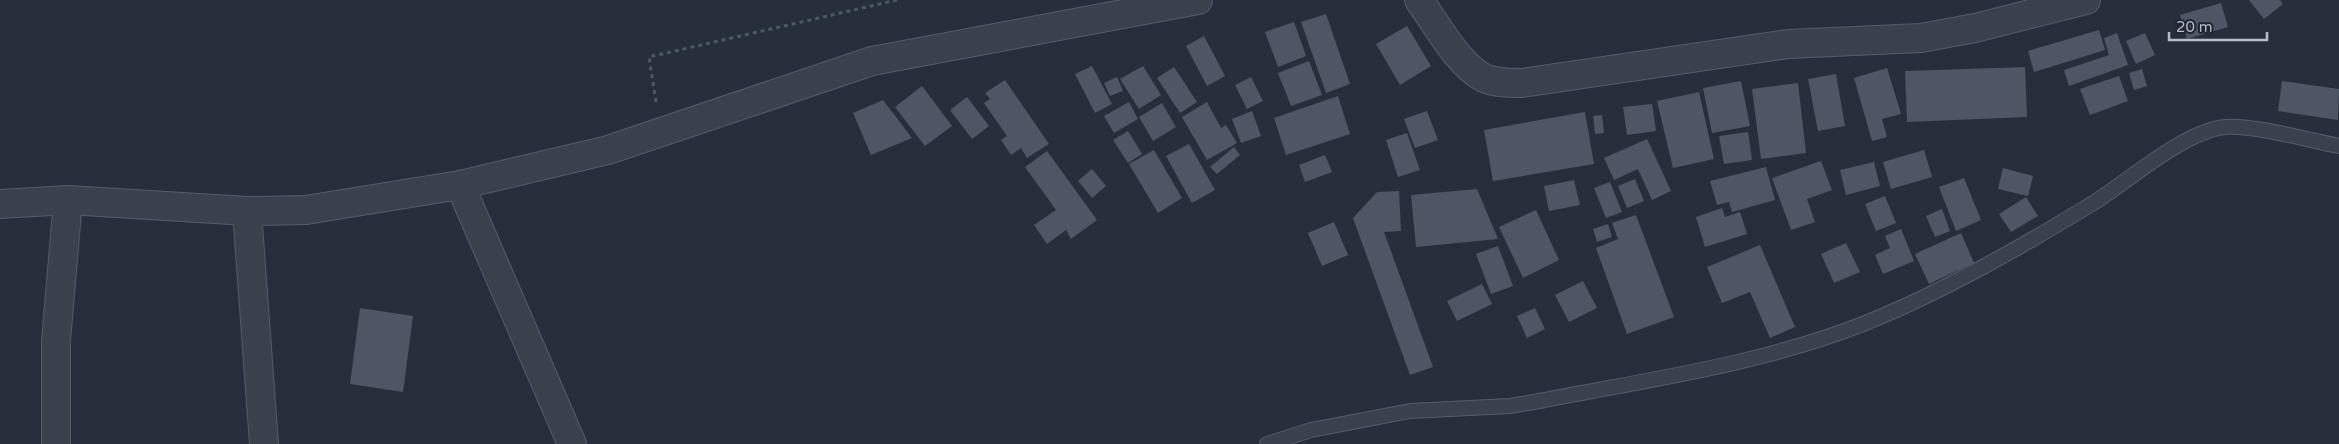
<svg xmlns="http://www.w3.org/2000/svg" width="2339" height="444" viewBox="0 0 2339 444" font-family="'Varela Round',sans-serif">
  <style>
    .building { fill: #4e5665 }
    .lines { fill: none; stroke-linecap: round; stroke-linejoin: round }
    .service-casing { stroke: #565c67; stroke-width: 16 }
    .minor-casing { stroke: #565c67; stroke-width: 30 }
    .path { stroke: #4b5a5e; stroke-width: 3; stroke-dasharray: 4 4; stroke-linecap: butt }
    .service { stroke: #3b414c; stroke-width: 14 }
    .minor { stroke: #3b414c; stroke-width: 28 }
  </style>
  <rect width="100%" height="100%" fill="#272e3b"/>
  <!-- building -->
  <g class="building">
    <polygon points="2249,0 2280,0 2283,4 2264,19"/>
    <polygon points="2221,3 2228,27 2187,39 2180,15"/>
    <polygon points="1326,14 1350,84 1326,93 1301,22"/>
    <polygon points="1294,22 1306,56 1278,67 1265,32"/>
    <polygon points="1407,26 1431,66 1400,85 1376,44"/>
    <polygon points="2099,30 2105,50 2034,72 2028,51"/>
    <polygon points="2117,33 2128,65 2069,86 2064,70 2109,55 2104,38"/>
    <polygon points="2145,33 2155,55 2136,64 2126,41"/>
    <polygon points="1204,36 1225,76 1207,86 1186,46"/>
    <polygon points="1309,61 1322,95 1291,106 1278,73"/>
    <polygon points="1092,66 1112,104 1095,113 1075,74"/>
    <polygon points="1143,66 1161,95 1139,109 1120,79"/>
    <polygon points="1174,67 1197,102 1180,113 1157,78"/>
    <polygon points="2025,67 2027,117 1907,122 1905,71"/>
    <polygon points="1887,68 1901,114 1882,119 1887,137 1872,141 1854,78"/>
    <polygon points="2142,69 2147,86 2134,90 2129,73"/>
    <polygon points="1836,74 1845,126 1818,131 1808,79"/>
    <polygon points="2119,76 2128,101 2090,115 2080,89"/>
    <polygon points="1117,77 1123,91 1110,96 1104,83"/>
    <polygon points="1251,77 1263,101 1247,109 1235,85"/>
    <polygon points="1005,80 1049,144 1027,158 1021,148 1011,155 1001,140 1007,136 984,103 990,99 985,93"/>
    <polygon points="1741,81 1750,126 1712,133 1703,88"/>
    <polygon points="2282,81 2339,89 2338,120 2278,111"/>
    <polygon points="1798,83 1806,153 1761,159 1752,89"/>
    <polygon points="922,86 952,126 925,146 895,107"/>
    <polygon points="1699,92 1714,159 1673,168 1657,101"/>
    <polygon points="1338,96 1350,134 1286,155 1274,118"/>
    <polygon points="967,97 989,126 972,139 950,110"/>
    <polygon points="883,100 912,138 871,155 853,113"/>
    <polygon points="1129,102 1138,119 1114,133 1104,116"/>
    <polygon points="1207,102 1221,128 1226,125 1237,143 1207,160 1182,117"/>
    <polygon points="1162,103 1176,127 1153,141 1139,117"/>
    <polygon points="1652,104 1656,131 1627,135 1623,107"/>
    <polygon points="1252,111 1261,136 1241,143 1232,119"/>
    <polygon points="1427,111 1438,140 1415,148 1404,119"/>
    <polygon points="1585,112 1594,164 1493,181 1484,130"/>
    <polygon points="1602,115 1604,133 1595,134 1593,116"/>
    <polygon points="1128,131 1142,154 1128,163 1113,140"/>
    <polygon points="1748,132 1752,160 1724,164 1719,136"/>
    <polygon points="1407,133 1420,170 1398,177 1386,140"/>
    <polygon points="1647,139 1671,191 1652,200 1638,169 1614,180 1604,158"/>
    <polygon points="1189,144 1215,190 1192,203 1166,156"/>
    <polygon points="1234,147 1240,155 1217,174 1210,167"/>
    <polygon points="1154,150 1182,198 1158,213 1129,164"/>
    <polygon points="1924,150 1932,177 1891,189 1883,162"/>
    <polygon points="1047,151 1097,220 1071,239 1066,230 1047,244 1034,225 1056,210 1025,167"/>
    <polygon points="1325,155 1332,172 1305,182 1299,165"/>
    <polygon points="1821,161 1832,190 1807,199 1815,222 1791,230 1772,178"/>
    <polygon points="1874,162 1880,186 1846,195 1840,170"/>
    <polygon points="1766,167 1775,200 1732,212 1729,202 1717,205 1710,181"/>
    <polygon points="2003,168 2033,176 2028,196 1998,189"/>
    <polygon points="1092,169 1106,186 1092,198 1078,181"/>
    <polygon points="1964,178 1981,220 1956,231 1939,187"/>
    <polygon points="1635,179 1644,201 1627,208 1618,186"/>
    <polygon points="1574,180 1580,205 1549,211 1544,186"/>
    <polygon points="1610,182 1622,212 1606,218 1594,188"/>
    <polygon points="1477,189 1498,239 1416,247 1411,195"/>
    <polygon points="1399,191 1401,231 1384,232 1433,367 1410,375 1353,218 1377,192"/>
    <polygon points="1885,196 1896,223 1876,231 1865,204"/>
    <polygon points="2026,197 2038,216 2011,232 1999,214"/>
    <polygon points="1722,208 1725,217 1740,212 1747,234 1705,247 1696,217"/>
    <polygon points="1942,209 1950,231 1935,237 1926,216"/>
    <polygon points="1536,210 1559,260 1523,278 1499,227"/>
    <polygon points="1636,215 1674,317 1627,334 1596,248 1618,239 1612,223"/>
    <polygon points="1334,222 1348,255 1322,266 1308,233"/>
    <polygon points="1608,224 1612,237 1597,242 1593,229"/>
    <polygon points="1901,229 1914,261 1883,274 1875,255 1890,248 1885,236"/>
    <polygon points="1961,233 1974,263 1929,284 1915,254"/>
    <polygon points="1846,243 1860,272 1834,283 1821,254"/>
    <polygon points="1760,245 1795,327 1770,338 1750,292 1722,303 1707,267"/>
    <polygon points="1498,246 1513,286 1491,294 1476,254"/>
    <polygon points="1583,281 1597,308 1569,322 1555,295"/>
    <polygon points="1482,284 1492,304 1457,321 1447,301"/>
    <polygon points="360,308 413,316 403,392 350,384"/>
    <polygon points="1535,308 1545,329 1527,338 1517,316"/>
  </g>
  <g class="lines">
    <!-- service casing -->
    <g class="service-casing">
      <path id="service" d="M1267 444 1311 430 1410 411 1510 406 1545 400C1652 379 1761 364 1863 324 1943 292 2021 247 2095 202 2129 180 2185 131 2225 127 2255 125 2308 140 2339 146"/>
    </g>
    <!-- minor casing -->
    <g class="minor-casing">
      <g id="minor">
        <path d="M1419 0C1436 23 1458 65 1484 78 1495 83 1510 83 1522 83L1788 44 1921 38 1975 28 2086 0"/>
        <polyline points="460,185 572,444"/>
        <polyline points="0,204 68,200 247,211 306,210 460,185 608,150 872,61 1198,0"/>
        <polyline points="247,211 264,444"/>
        <polyline points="56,444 56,341 68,200"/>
      </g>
    </g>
    <!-- path -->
    <polyline class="path" points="656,102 649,57 897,0"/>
    <!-- service -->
    <use href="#service" class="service"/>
    <!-- minor -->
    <use href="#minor" class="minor"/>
  </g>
  <!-- scale -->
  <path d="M2169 32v8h98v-8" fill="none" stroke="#b7bcc7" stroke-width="2.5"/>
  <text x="2176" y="32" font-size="15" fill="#b7bcc7" stroke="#202631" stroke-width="4" paint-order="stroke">20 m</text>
</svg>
